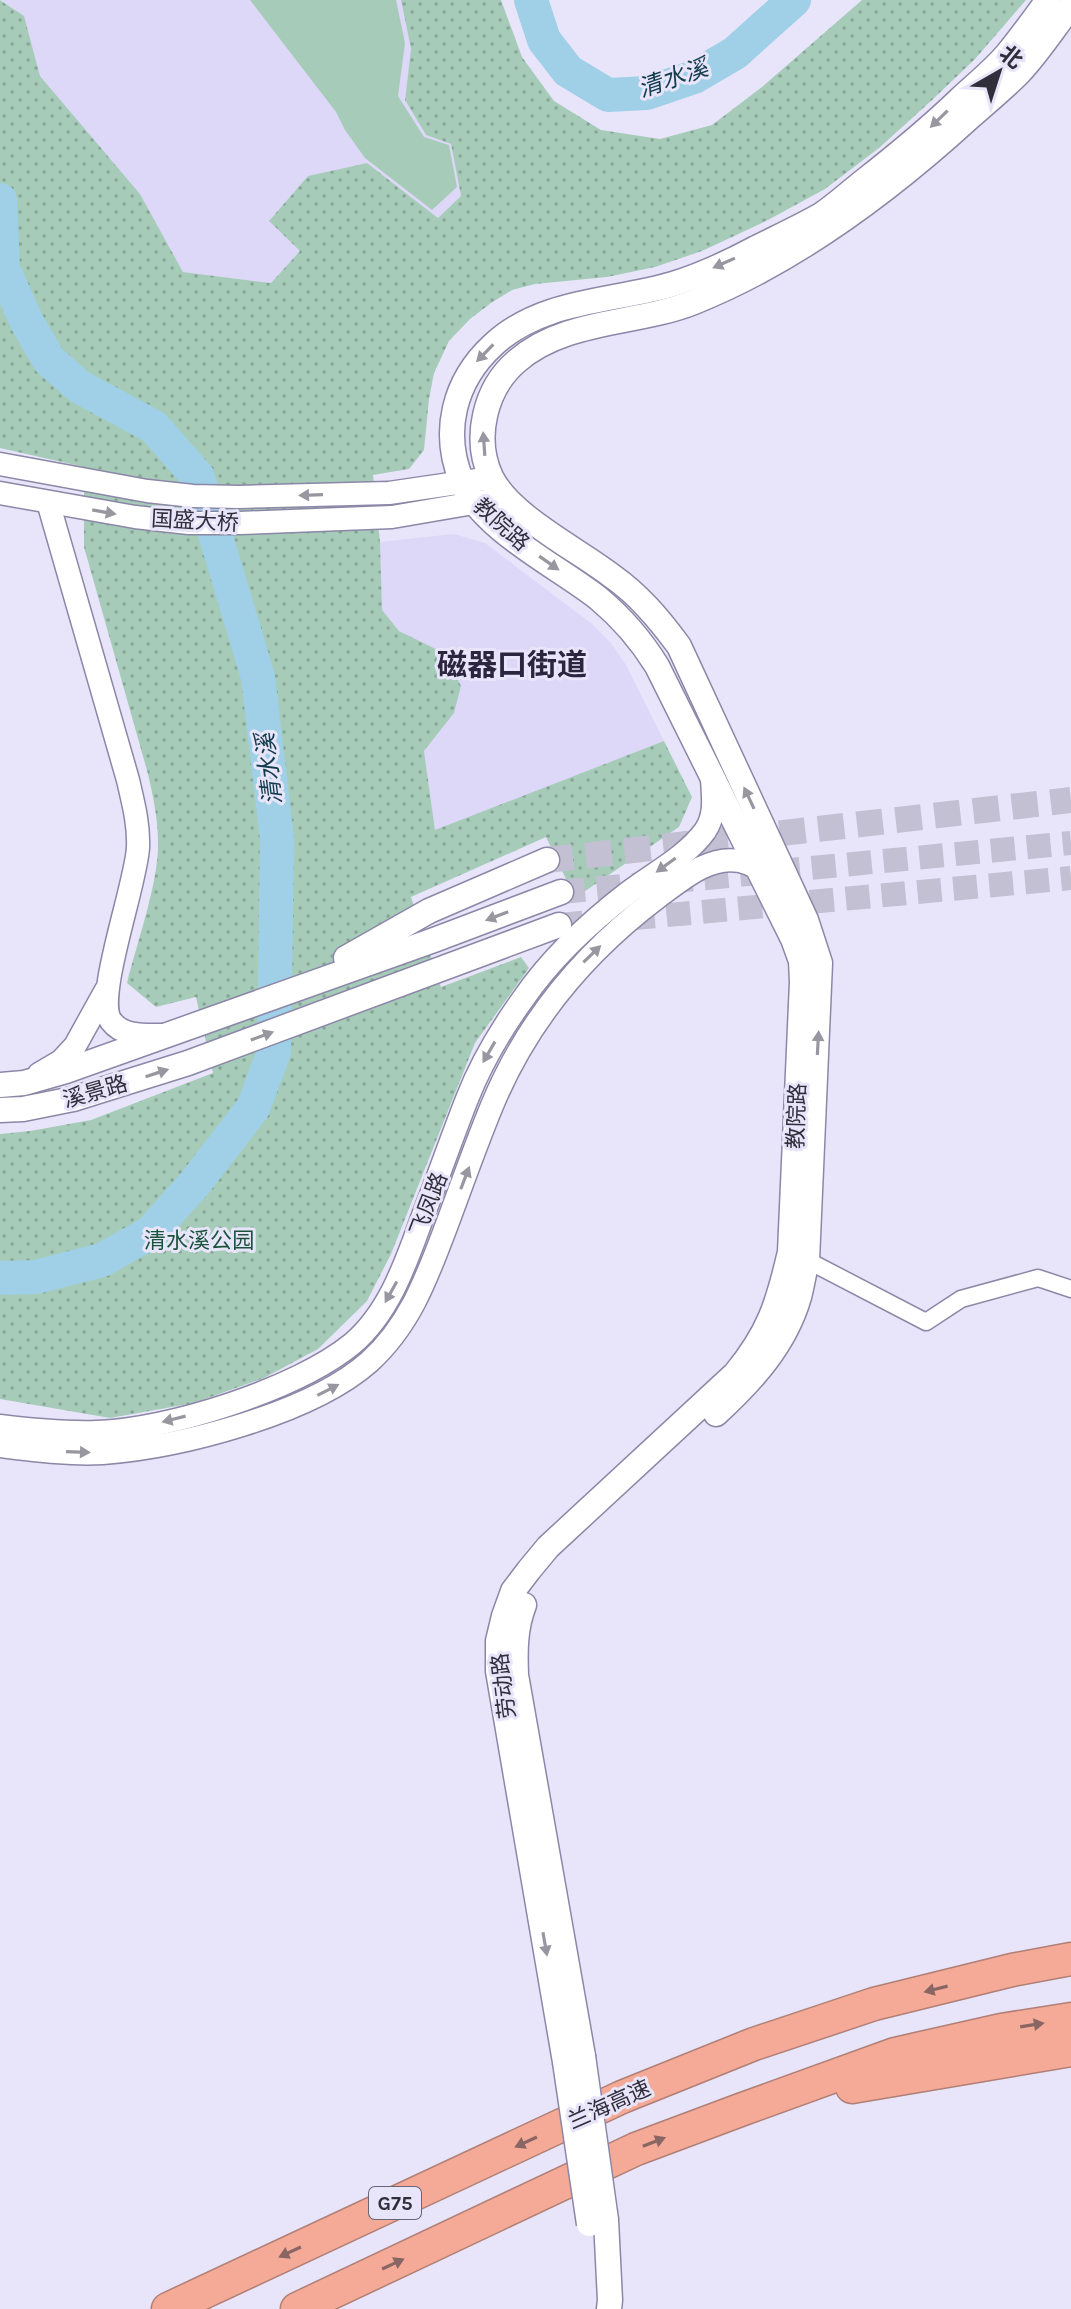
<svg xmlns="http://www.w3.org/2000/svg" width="1071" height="2309" viewBox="0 0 1071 2309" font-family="Karla,'Noto Sans SC',sans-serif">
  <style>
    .built { fill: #ddd7f8 }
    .grass { fill: #a6ccb9 }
    .park { fill: url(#park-dots) }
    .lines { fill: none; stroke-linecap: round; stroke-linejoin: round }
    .river { stroke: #9fd0e7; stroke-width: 34 }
    .secondary-tunnel { stroke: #c3c0d4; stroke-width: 24; stroke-dasharray: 24 12; stroke-linecap: butt }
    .primary-tunnel { stroke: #c3c0d4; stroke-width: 26; stroke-dasharray: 26 13; stroke-linecap: butt }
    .minor-casing { stroke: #8c87a7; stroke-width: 19 }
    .tertiary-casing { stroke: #8c87a7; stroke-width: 25 }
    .secondary-casing { stroke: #8c87a7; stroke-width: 27 }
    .motorway-casing { stroke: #b07f76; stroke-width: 35 }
    .minor { stroke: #fff; stroke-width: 16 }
    .tertiary { stroke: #fff; stroke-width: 22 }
    .secondary { stroke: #fff; stroke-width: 24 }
    .motorway { stroke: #f4aa96; stroke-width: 32 }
    .secondary-bridge-casing { stroke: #8c87a7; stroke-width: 27; stroke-linecap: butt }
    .secondary-bridge { stroke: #fff; stroke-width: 24 }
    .oneway { fill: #98969e }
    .oneway2 { fill: #896664 }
    .labels { text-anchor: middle; stroke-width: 6; stroke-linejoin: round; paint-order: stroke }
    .shield { fill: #e8e5fa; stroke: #686575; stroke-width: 2 }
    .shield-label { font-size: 20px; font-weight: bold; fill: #312e3c }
    .street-label { font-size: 22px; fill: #312e3c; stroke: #e8e5fa }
    .park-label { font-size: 22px; fill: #1b543d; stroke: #e8e5fa }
    .water-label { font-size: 24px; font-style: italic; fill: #123b4c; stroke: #e8e5fa }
    .district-label { font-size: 30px; font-weight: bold; fill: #2b253f; stroke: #e8e5fa }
  </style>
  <defs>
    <pattern id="park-dots" width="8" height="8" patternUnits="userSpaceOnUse" patternTransform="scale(2)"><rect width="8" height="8" fill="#a6ccb9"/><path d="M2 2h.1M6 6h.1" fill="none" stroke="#88a698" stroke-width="1.8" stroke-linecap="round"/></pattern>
  </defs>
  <rect width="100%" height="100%" fill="#e8e5fa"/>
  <!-- built -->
  <g class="built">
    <polygon points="2,0 401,0 411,49 405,100 426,135 451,144 461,196 438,218 367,163 308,176 269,221 300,251 271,283 183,272 140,194 40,76 24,17"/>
    <polygon points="454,534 485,543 592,624 611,643 626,665 664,741 435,831 424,751 454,713 444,653 399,631 381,610 380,542"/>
  </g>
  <!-- grass -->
  <polygon class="grass" points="250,0 396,0 405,43 398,96 424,137 449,145 457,187 432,210 365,158 345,130 336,112"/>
  <!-- park -->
  <path class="park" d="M0 0 24 16 40 76 140 194 183 272 271 283 300 251 269 221 308 176 367 163 438 218 461 196 451 144 426 135 405 100 411 49 401 0H501L522 57 554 101 601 130 660 139 712 125 762 87 862 0H1026L975 59 931 101 879 148 825 189 768 220 702 251 655 267 607 277 535 284 512 290 491 303 470 319 449 341 434 373 429 399 424 450 409 469 373 475 380 542 382 610 399 631 444 653 461 686 454 713 424 751 435 830 664 741 692 797 679 827 575 898 546 837 411 897 441 987 521 957 529 968 475 1043 391 1254 367 1301 318 1349 264 1378 194 1403 110 1418 0 1399V1134L30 1131 91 1120 213 1073 196 997 156 1007 127 983C137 942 159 882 158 842 158 819 153 796 148 774L84 547V467L0 448Z"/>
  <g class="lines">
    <!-- river -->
    <g class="river">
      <polyline points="531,0 544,40 568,71 608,95 647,93 694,77 735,53 794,0"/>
      <polyline points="0,200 3,269 27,322 49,360 80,387 154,427 198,477 258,677 277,839 274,1052 253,1108 195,1183 150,1233 102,1260 36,1277 0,1278"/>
    </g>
    <!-- secondary-tunnel -->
    <g class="secondary-tunnel">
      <polyline points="561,892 1071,843"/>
      <polyline points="559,925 1071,878"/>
    </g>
    <!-- primary-tunnel -->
    <polyline class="primary-tunnel" points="547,860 1071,800"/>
    <!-- minor casing -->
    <g class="minor-casing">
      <polyline id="minor" points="799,1256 926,1322 961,1299 1038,1278 1071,1289"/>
    </g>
    <!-- tertiary casing -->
    <g class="tertiary-casing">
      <g id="tertiary">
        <polyline points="0,464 147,491 193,496 239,497 389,493 491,478"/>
        <polyline points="0,493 135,517 189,523 240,523 392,517 491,500"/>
        <path d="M48 502 128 780C133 802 139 824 138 847 137 882 94 998 111 1021 123 1037 145 1035 162 1035"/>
        <polyline points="39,1074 61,1061 75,1046 106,990"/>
        <path d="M0 1426C32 1430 65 1433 97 1432 168 1430 297 1389 352 1344 391 1311 407 1259 424 1213 439 1175 452 1137 467 1099 481 1063 500 1031 523 999 551 958 590 922 629 892 654 873 686 857 705 831 716 815 713 797 712 779"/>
        <path d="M0 1446C33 1450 69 1455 103 1453 180 1447 310 1414 369 1362 410 1325 427 1277 446 1227 461 1187 475 1147 491 1108 526 1022 585 952 658 897 680 881 709 855 739 861 745 862 751 865 756 867"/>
      </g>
    </g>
    <!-- secondary casing -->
    <g class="secondary-casing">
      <g id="secondary">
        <polyline points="346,958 429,911 547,860"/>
        <polyline points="0,1085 24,1083 66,1071 434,940 561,892"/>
        <polyline points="0,1110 23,1109 73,1099 188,1063 559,925"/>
        <path d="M716 1414C752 1381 785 1345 799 1297 802 1285 804 1273 807 1260L820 963 806 920 679 646C659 619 639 595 612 576 577 549 510 516 491 477 473 438 485 388 517 361 565 319 637 325 694 302 796 261 888 192 969 118 986 103 1003 89 1019 73 1038 53 1054 28 1071 6"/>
        <path d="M524 1605C515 1628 515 1651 516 1675L583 2056"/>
        <path d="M565 2062 498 1671V1641L504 1616 513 1591 529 1570 548 1547 735 1374C769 1333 778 1304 790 1252L802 982 801 961 793 939 657 666C641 640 622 618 598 598 557 566 483 530 462 482 441 432 454 381 493 345 542 299 613 302 673 284 702 275 730 262 756 248 778 237 800 227 821 215 836 205 850 192 864 181 897 155 929 129 960 99 976 84 994 70 1008 53 1022 36 1035 18 1048 0"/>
        <polyline points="606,2220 610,2300 609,2309"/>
      </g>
    </g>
    <!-- motorway casing -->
    <g class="motorway-casing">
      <g id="motorway">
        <polyline points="852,2087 1071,2050"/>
        <polyline points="168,2309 622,2097 754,2044 874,2004 1012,1970 1071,1959"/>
        <polyline points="297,2309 636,2149 743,2109 895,2054 1001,2030 1071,2019"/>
      </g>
    </g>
    <!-- minor -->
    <use href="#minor" class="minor"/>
    <!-- tertiary -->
    <use href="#tertiary" class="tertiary"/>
    <!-- secondary -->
    <use href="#secondary" class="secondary"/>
    <!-- motorway -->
    <use href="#motorway" class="motorway"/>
    <!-- secondary-bridge casing -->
    <g class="secondary-bridge-casing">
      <g id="secondary-bridge">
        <polyline points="583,2056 606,2220"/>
        <polyline points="565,2062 589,2224"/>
      </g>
    </g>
    <!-- secondary-bridge -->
    <use href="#secondary-bridge" class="secondary-bridge"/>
  </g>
  <!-- one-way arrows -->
  <defs><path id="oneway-solid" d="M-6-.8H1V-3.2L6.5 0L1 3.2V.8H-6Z" transform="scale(2)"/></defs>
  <g class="oneway">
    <use href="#oneway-solid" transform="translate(939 119) rotate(136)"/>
    <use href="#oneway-solid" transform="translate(724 263) rotate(156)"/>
    <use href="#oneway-solid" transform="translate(485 353) rotate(134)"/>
    <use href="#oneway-solid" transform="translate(484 444) rotate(-94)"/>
    <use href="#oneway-solid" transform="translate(311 495) rotate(178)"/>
    <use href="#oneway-solid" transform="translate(104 512) rotate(10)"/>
    <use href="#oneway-solid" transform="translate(549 563) rotate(35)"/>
    <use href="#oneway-solid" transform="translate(749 798) rotate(-115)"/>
    <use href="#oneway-solid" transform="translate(666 865) rotate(144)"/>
    <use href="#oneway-solid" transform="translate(497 916) rotate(159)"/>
    <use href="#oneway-solid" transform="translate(592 954) rotate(-44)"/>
    <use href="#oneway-solid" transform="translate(262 1036) rotate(-20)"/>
    <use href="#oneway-solid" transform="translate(818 1043) rotate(-87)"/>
    <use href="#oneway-solid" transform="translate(489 1052) rotate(120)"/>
    <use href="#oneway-solid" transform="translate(157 1073) rotate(-18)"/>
    <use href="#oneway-solid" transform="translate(465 1178) rotate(-69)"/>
    <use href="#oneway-solid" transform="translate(391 1292) rotate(119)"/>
    <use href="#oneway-solid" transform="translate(328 1390) rotate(-27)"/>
    <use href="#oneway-solid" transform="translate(174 1419) rotate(166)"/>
    <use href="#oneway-solid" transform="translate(78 1452) rotate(2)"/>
    <use href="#oneway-solid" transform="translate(545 1944) rotate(80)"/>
  </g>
  <g class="oneway2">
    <use href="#oneway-solid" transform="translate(936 1989) rotate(166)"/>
    <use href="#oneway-solid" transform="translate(1032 2025) rotate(-9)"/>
    <use href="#oneway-solid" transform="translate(526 2142) rotate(155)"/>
    <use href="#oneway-solid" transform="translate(654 2142) rotate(-21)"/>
    <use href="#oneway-solid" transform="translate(290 2252) rotate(155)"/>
    <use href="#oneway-solid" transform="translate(393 2264) rotate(-25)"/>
  </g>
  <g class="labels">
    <!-- shield labels -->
    <rect class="shield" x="369" y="2187" width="52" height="32" rx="6"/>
    <g class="shield-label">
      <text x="395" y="2210">G75</text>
    </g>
    <!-- street labels -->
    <g class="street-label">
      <text transform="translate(195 520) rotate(3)" y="8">国盛大桥</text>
      <text transform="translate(502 524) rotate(42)" y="8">教院路</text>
      <text transform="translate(95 1091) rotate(-16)" y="8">溪景路</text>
      <text transform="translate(796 1116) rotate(-88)" y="8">教院路</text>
      <text transform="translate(428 1204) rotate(-69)" y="8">飞凤路</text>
      <text transform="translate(503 1686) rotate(-97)" y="8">劳动路</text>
      <text transform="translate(609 2104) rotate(-24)" y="8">兰海高速</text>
    </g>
    <!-- park labels -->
    <g class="park-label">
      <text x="199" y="1248">清水溪公园</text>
    </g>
    <!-- water labels -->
    <g class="water-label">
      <text transform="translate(673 78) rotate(-19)" y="8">清水溪</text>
      <text transform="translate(269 769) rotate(-97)" y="8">清水溪</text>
    </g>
    <!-- district labels -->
    <g class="district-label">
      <text x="512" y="675">磁器口街道</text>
    </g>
  </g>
  <!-- north arrow -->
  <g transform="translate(999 72) rotate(39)" stroke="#e8e5fa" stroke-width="6" paint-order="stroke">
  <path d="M0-6L14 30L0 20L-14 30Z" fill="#312e3c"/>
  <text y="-12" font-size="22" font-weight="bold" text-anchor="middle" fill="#312e3c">北</text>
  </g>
</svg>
